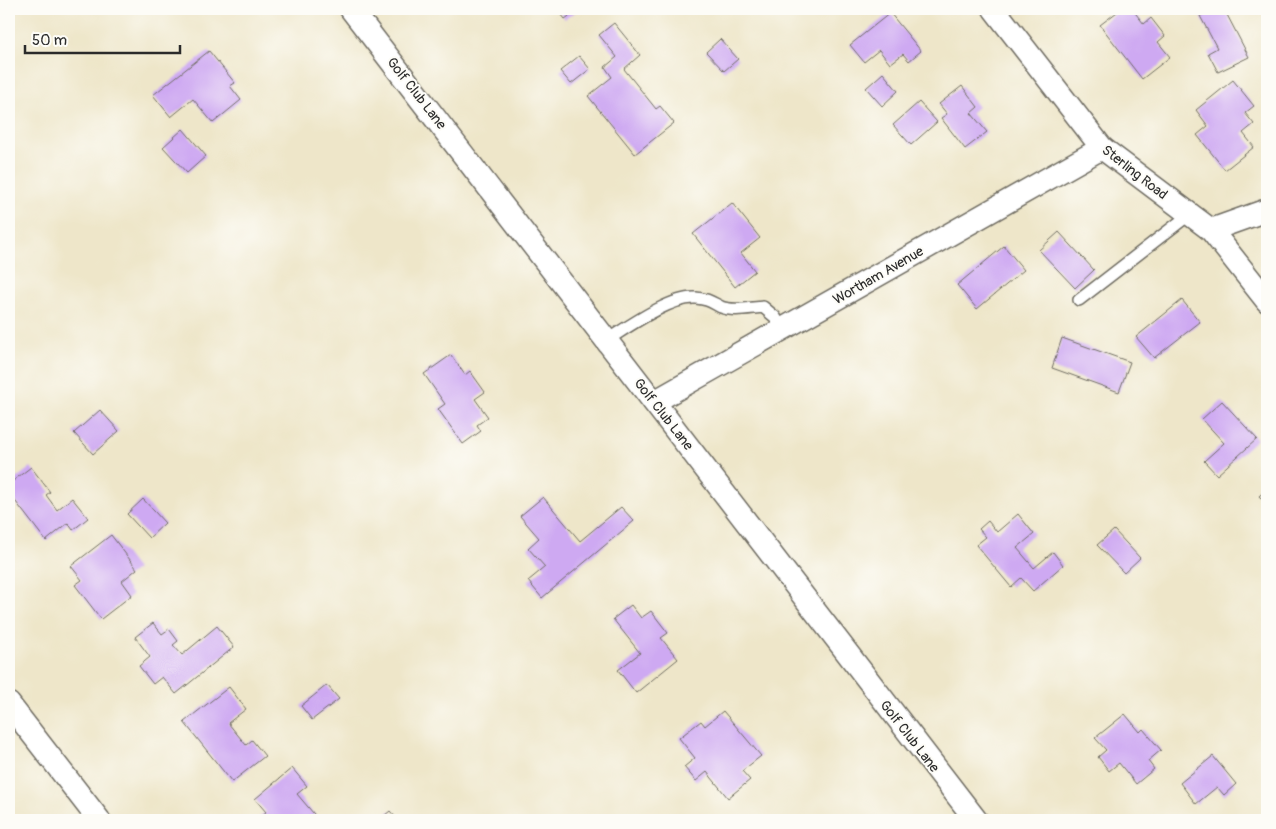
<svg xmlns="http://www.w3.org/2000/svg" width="1276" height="829" viewBox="0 0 1276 829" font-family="Pangolin,sans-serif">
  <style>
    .building { fill: #cea9f2 }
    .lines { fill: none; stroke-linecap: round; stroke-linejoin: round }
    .lane-casing { stroke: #6f6c62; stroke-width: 14 }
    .street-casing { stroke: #6f6c62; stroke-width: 25 }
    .lane { stroke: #fff; stroke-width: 11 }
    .street { stroke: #fff; stroke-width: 22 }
    .labels { text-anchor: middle; stroke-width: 4; stroke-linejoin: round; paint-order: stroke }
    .street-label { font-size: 14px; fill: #2b2b2b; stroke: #fdfcf7 }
  </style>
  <rect width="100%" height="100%" fill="#fdfcf7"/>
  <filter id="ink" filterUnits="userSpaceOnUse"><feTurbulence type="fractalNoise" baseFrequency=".02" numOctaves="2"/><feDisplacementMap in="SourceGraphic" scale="10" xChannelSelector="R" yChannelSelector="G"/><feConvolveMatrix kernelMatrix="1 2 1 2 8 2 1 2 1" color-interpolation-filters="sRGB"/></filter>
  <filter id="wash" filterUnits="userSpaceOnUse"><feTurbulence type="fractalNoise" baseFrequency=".0096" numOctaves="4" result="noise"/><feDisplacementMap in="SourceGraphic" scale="20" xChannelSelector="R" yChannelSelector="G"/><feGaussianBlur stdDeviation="1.12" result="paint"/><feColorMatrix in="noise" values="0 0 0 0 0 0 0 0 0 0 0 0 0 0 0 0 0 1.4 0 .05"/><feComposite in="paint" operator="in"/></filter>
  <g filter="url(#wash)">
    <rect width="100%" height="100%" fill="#eee6c9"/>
    <g id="blocks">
      <!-- building -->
      <g class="building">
        <polygon points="557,9 579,9 565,19"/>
        <polygon points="1121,9 1132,9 1144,24 1151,18 1165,36 1158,42 1170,57 1142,79 1100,25"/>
        <polygon points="1214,9 1224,9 1249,57 1218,72 1208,53 1217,48 1200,16"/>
        <polygon points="890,13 921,51 909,61 903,54 890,64 879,50 864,62 850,45"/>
        <polygon points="614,23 640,55 624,69 656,109 660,106 674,123 635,154 588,96 612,77 605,67 617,57 599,35"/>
        <polygon points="720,39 738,59 724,71 706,52"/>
        <polygon points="209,51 235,83 230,86 241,100 213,123 193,99 171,117 153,95"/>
        <polygon points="579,56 590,69 571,84 560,71"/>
        <polygon points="883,73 898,91 882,106 866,88"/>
        <polygon points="1233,80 1254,106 1245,113 1254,124 1243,133 1254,147 1225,170 1197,135 1208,126 1196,110"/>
        <polygon points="962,86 978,107 971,113 987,132 965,149 941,118 947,114 939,104"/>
        <polygon points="919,102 937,122 911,145 893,125"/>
        <polygon points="183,129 206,156 187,173 163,147"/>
        <polygon points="732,203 760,238 741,253 755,271 735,287 693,234"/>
        <polygon points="1059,232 1094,270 1075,288 1039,250"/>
        <polygon points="1004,246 1024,270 977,309 957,285"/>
        <polygon points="1182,300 1200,322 1154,358 1136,337"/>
        <polygon points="1062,338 1130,362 1119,392 1052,368"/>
        <polygon points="451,355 465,375 470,371 485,392 475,399 488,417 477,425 481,431 463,444 438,409 445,404 424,374"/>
        <polygon points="1222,401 1257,439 1217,475 1204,461 1224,443 1202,419"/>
        <polygon points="100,410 119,431 93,454 74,433"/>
        <polygon points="31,467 50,492 46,495 57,510 72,498 88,518 73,530 68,523 46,541 9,493 9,484"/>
        <polygon points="1267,489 1267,505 1259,496"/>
        <polygon points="543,497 580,541 621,507 634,521 542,598 528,581 545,567 528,548 539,538 520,516"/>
        <polygon points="143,499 165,523 149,538 127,514"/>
        <polygon points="1018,514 1034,534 1017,548 1034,568 1053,552 1063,565 1033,591 1021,578 1011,587 976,545 986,537 979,529 988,521 997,532"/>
        <polygon points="1114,530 1140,558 1124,573 1097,545"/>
        <polygon points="111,535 137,569 122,581 132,595 101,619 75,585 82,580 71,566"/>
        <polygon points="631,605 641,618 651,611 668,633 661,638 678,659 636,693 618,670 640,653 613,619"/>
        <polygon points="153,623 162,634 169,629 178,641 173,645 182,655 217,626 234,647 176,694 162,677 153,684 139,666 150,657 135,637"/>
        <polygon points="327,685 339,699 312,720 301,706"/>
        <polygon points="229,687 246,709 228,723 246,745 252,740 265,756 232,782 184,722"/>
        <polygon points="723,711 761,756 742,771 750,780 728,798 707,772 696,781 684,767 695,758 679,738 701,721 705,726"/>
        <polygon points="1125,714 1140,732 1143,729 1161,750 1148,761 1154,769 1136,784 1119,763 1109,771 1098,757 1106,750 1095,738"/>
        <polygon points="1213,756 1236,784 1224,795 1217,787 1196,804 1180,783"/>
        <polygon points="292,768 307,786 297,794 319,820 256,820 266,812 255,799"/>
        <polygon points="390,811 398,820 379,820"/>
      </g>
    </g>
  </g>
  <g filter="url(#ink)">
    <use href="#blocks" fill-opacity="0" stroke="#6f6c62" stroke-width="1"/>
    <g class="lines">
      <!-- lane casing -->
      <g class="lane-casing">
        <g id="lane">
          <polyline points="1079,300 1190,214"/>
          <path d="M607 340C628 327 671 296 696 298 708 299 711 302 721 307 733 312 750 308 763 307L775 317 783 329"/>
        </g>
      </g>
      <!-- street casing -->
      <g class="street-casing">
        <g id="street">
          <polyline points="351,9 976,820"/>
          <polyline points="994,9 1102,148 1211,230 1267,301"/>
          <polyline points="1211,230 1267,210"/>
          <polyline points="654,402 1102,148"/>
          <polyline points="9,704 99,820"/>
        </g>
      </g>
      <!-- lane -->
      <use href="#lane" class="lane"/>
      <!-- street -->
      <use href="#street" class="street"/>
    </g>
  </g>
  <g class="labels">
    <!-- street labels -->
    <g class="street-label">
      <text transform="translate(417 93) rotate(52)" y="5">Golf Club Lane</text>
      <text transform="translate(1135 172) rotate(38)" y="5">Sterling Road</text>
      <text transform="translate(878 275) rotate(-30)" y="5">Wortham Avenue</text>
      <text transform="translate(664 414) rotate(52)" y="5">Golf Club Lane</text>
      <text transform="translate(910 736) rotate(52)" y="5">Golf Club Lane</text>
    </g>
  </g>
  <!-- margin -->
  <rect width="1276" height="829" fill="none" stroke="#fdfcf7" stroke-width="30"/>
  <!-- scale -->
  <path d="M25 45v8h155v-8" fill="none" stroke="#2b2b2b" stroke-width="2.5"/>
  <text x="32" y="45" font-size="15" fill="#2b2b2b" stroke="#fdfcf7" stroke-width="4" paint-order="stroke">50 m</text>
</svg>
